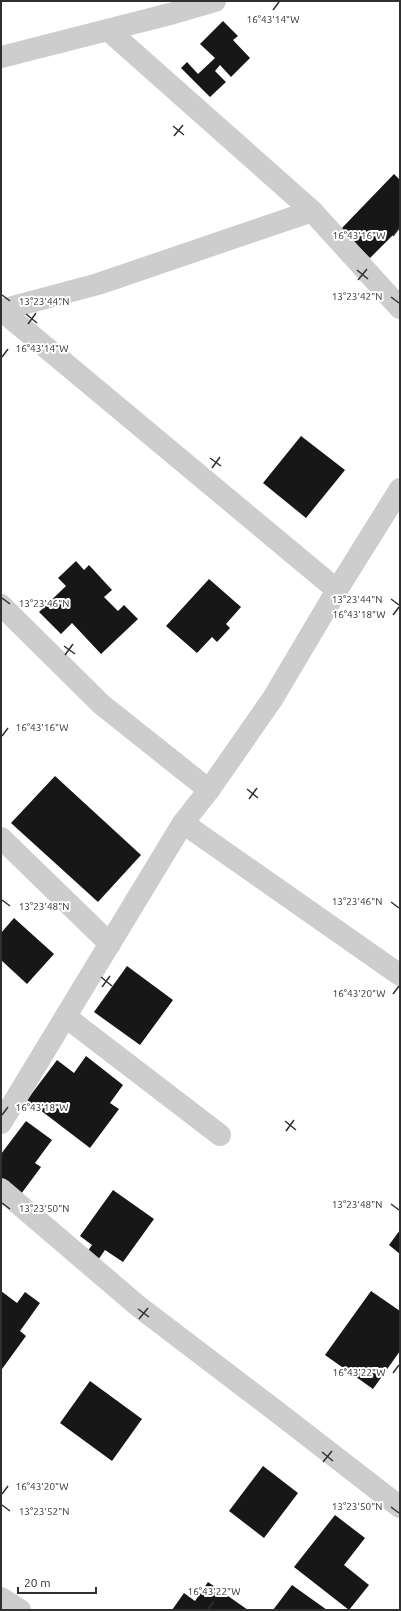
<svg xmlns="http://www.w3.org/2000/svg" width="401" height="1611" viewBox="0 0 401 1611" font-family="Ubuntu,sans-serif">
  <style>
    .building { fill: #171717 }
    .lines { fill: none; stroke-linecap: round; stroke-linejoin: round }
    .street { stroke: #cdcdcd; stroke-width: 22 }
    .ticks { fill: none; stroke: #303030; stroke-width: 1.5 }
    .ticks-label { font-size: 10px; text-anchor: middle; fill: #303030; stroke: #fff; stroke-width: 4; stroke-linejoin: round; paint-order: stroke }
  </style>
  <rect width="100%" height="100%" fill="#fff"/>
  <!-- building -->
  <g class="building">
    <polygon points="223,21 238,36 233,40 250,58 231,77 220,65 215,71 226,82 210,97 181,68 187,62 198,74 215,58 200,44"/>
    <polygon points="394,174 400,180 400,228 370,258 341,229"/>
    <polygon points="301,436 345,470 306,518 263,483"/>
    <polygon points="76,561 84,570 89,565 112,590 104,597 118,611 124,605 138,619 101,654 72,623 61,634 39,612 66,586 58,578"/>
    <polygon points="209,579 241,607 226,624 230,628 217,642 212,637 197,653 166,626"/>
    <polygon points="55,776 141,855 98,902 11,823"/>
    <polygon points="14,918 54,954 27,984 1,960 1,933"/>
    <polygon points="127,966 173,1000 140,1045 94,1012"/>
    <polygon points="86,1056 123,1085 110,1103 119,1109 90,1148 27,1100 57,1060 74,1073"/>
    <polygon points="26,1121 52,1140 35,1163 41,1167 21,1194 1,1179 1,1154"/>
    <polygon points="113,1190 154,1219 123,1262 105,1250 98,1260 87,1252 92,1245 80,1236"/>
    <polygon points="400,1230 400,1254 389,1245"/>
    <polygon points="1,1291 17,1303 25,1292 40,1303 20,1331 26,1336 2,1369 1,1368"/>
    <polygon points="371,1291 400,1311 400,1351 373,1389 325,1355"/>
    <polygon points="90,1381 142,1419 112,1461 60,1423"/>
    <polygon points="263,1466 298,1493 264,1538 229,1511"/>
    <polygon points="335,1515 365,1538 344,1565 369,1585 349,1610 294,1567"/>
    <polygon points="208,1582 248,1610 172,1610 184,1593 195,1601"/>
    <polygon points="292,1585 327,1610 273,1610"/>
  </g>
  <g class="lines">
    <!-- street -->
    <g class="street">
      <polyline points="108,30 312,211 400,308"/>
      <polyline points="1,57 174,13 215,1"/>
      <polyline points="1,310 337,590"/>
      <polyline points="1,310 98,284 312,211"/>
      <polyline points="1,605 101,704 209,790"/>
      <polyline points="183,823 400,975"/>
      <polyline points="1,838 110,944"/>
      <polyline points="66,1017 220,1135"/>
      <polyline points="1,1123 183,823 209,790 273,698 337,590 400,489"/>
      <polyline points="1,1189 138,1306 272,1408 400,1507"/>
      <polyline points="1,1598 20,1610"/>
    </g>
  </g>
  <!-- ticks -->
  <path class="ticks" d="M273 10 279 2M173 126 184 135M174 136 183 125M393 236 399 228M357 270 368 279M358 280 367 269M2 295 10 301M391 297 399 303M26 314 37 323M28 324 36 313M2 357 8 349M210 458 221 466M212 468 220 457M2 598 10 604M391 599 399 605M393 615 399 607M64 646 75 654M65 655 73 644M2 736 8 728M247 789 258 798M249 799 257 788M2 900 10 906M391 902 399 908M101 977 112 986M102 987 110 976M393 994 399 986M2 1115 8 1107M285 1121 296 1130M286 1131 294 1120M2 1203 10 1209M391 1204 399 1210M138 1309 149 1317M139 1319 148 1308M393 1373 399 1365M322 1452 333 1461M323 1462 332 1451M2 1494 8 1486M2 1505 10 1511M391 1507 399 1513M208 1609 214 1601"/>
  <g class="ticks-label">
    <text x="273" y="23">16°43'14"W</text>
    <text x="359" y="239">16°43'16"W</text>
    <text x="357" y="300">13°23'42"N</text>
    <text x="44" y="305">13°23'44"N</text>
    <text x="42" y="352">16°43'14"W</text>
    <text x="357" y="603">13°23'44"N</text>
    <text x="44" y="607">13°23'46"N</text>
    <text x="359" y="618">16°43'18"W</text>
    <text x="42" y="731">16°43'16"W</text>
    <text x="357" y="905">13°23'46"N</text>
    <text x="44" y="910">13°23'48"N</text>
    <text x="359" y="997">16°43'20"W</text>
    <text x="42" y="1111">16°43'18"W</text>
    <text x="357" y="1208">13°23'48"N</text>
    <text x="44" y="1212">13°23'50"N</text>
    <text x="359" y="1376">16°43'22"W</text>
    <text x="42" y="1490">16°43'20"W</text>
    <text x="357" y="1510">13°23'50"N</text>
    <text x="44" y="1515">13°23'52"N</text>
    <text x="214" y="1595">16°43'22"W</text>
  </g>
  <!-- border -->
  <rect width="401" height="1611" fill="none" stroke="#303030" stroke-width="4"/>
  <!-- scale -->
  <path d="M18 1587v6h78v-6" fill="none" stroke="#303030" stroke-width="2"/>
  <text x="24" y="1587" font-size="12" fill="#303030" stroke="#ffffff" stroke-width="3" paint-order="stroke">20 m</text>
</svg>
